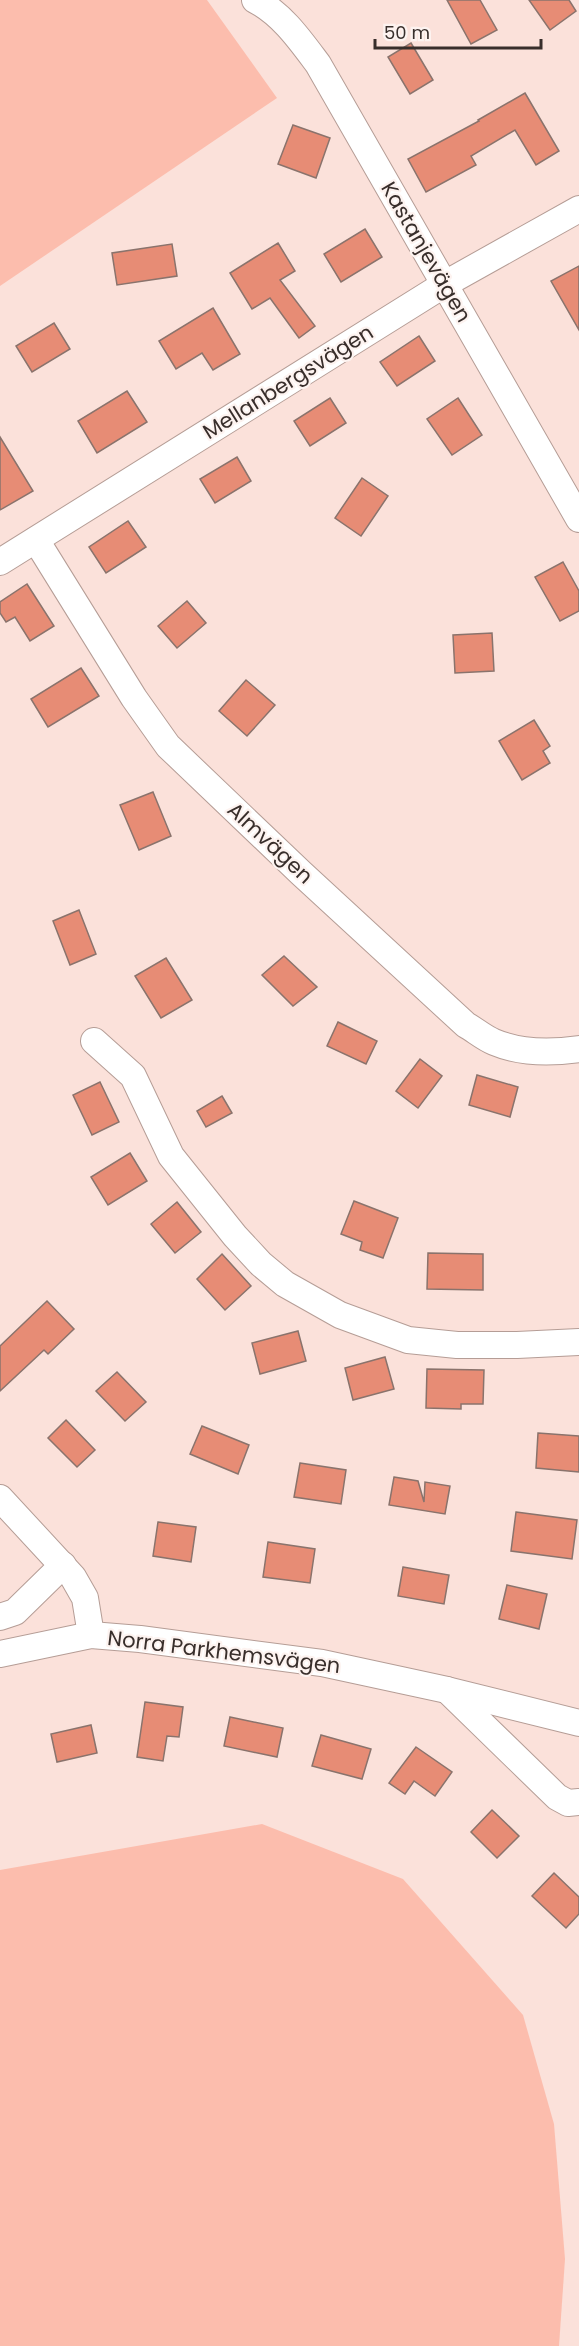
<svg xmlns="http://www.w3.org/2000/svg" width="579" height="2346" viewBox="0 0 579 2346" font-family="Poppins,sans-serif">
  <style>
    .green { fill: #fcbdad }
    .building { fill: #e78c75; stroke: #8a736c; stroke-width: 1.5 }
    .lines { fill: none; stroke-linecap: round; stroke-linejoin: round }
    .minor-casing { stroke: #b59d96; stroke-width: 28 }
    .minor { stroke: #fff; stroke-width: 26 }
    .labels { text-anchor: middle; stroke-width: 4.5; stroke-linejoin: round; paint-order: stroke }
    .street-label { font-size: 21px; fill: #382e2b; stroke: #fdf3f0 }
  </style>
  <rect width="100%" height="100%" fill="#fbe1da"/>
  <!-- green -->
  <g class="green">
    <polygon points="0,0 207,0 277,98 0,286"/>
    <polygon points="262,1824 403,1879 523,2015 554,2124 565,2259 559,2346 0,2346 0,1870"/>
  </g>
  <!-- building -->
  <g class="building">
    <polygon points="447,0 480,0 497,30 471,44"/>
    <polygon points="529,0 569,0 576,11 550,30"/>
    <polygon points="411,43 433,80 410,94 388,57"/>
    <polygon points="525,93 559,151 536,165 515,130 471,156 476,165 426,192 408,159 479,121 478,120"/>
    <polygon points="293,125 330,138 316,178 278,164"/>
    <polygon points="365,229 382,257 341,282 324,254"/>
    <polygon points="278,243 295,271 280,280 315,326 299,338 270,298 252,309 230,273"/>
    <polygon points="172,244 177,276 117,285 112,253"/>
    <polygon points="579,266 579,330 551,281"/>
    <polygon points="213,308 240,354 213,370 202,353 176,369 159,341"/>
    <polygon points="54,323 70,349 32,372 16,346"/>
    <polygon points="419,336 435,361 397,386 380,362"/>
    <polygon points="127,391 147,422 97,453 78,421"/>
    <polygon points="330,398 346,423 310,446 294,421"/>
    <polygon points="458,398 482,435 452,455 427,419"/>
    <polygon points="0,437 33,491 0,510"/>
    <polygon points="237,457 251,481 215,503 200,479"/>
    <polygon points="362,478 388,496 361,536 335,518"/>
    <polygon points="128,521 146,547 106,573 89,547"/>
    <polygon points="563,562 579,591 579,611 560,621 535,577"/>
    <polygon points="27,584 54,626 30,641 15,617 6,622 0,613 0,602"/>
    <polygon points="187,601 206,623 177,648 158,626"/>
    <polygon points="492,633 494,671 455,673 453,635"/>
    <polygon points="81,668 99,696 48,727 31,699"/>
    <polygon points="246,680 275,705 247,736 219,711"/>
    <polygon points="534,720 550,746 543,751 550,763 522,780 499,741"/>
    <polygon points="153,792 171,836 139,850 120,805"/>
    <polygon points="79,910 96,954 70,965 53,921"/>
    <polygon points="284,956 317,987 293,1006 262,975"/>
    <polygon points="166,958 192,1000 161,1018 135,976"/>
    <polygon points="338,1022 377,1041 366,1064 327,1046"/>
    <polygon points="420,1059 442,1076 418,1108 396,1091"/>
    <polygon points="477,1075 518,1087 510,1117 469,1105"/>
    <polygon points="100,1082 119,1122 92,1135 73,1095"/>
    <polygon points="222,1096 232,1113 206,1127 197,1111"/>
    <polygon points="130,1153 147,1181 108,1205 91,1177"/>
    <polygon points="354,1201 398,1218 383,1258 360,1250 362,1242 341,1234"/>
    <polygon points="177,1202 201,1232 175,1253 151,1224"/>
    <polygon points="428,1253 483,1254 483,1290 427,1289"/>
    <polygon points="222,1254 251,1286 225,1310 197,1279"/>
    <polygon points="47,1301 74,1329 48,1354 44,1350 0,1391 0,1346"/>
    <polygon points="298,1331 306,1361 260,1374 252,1343"/>
    <polygon points="385,1357 394,1389 353,1400 345,1368"/>
    <polygon points="427,1369 484,1370 483,1404 461,1404 461,1409 426,1408"/>
    <polygon points="117,1372 146,1402 125,1421 96,1391"/>
    <polygon points="66,1420 95,1450 77,1467 48,1438"/>
    <polygon points="202,1426 249,1445 238,1474 190,1454"/>
    <polygon points="538,1433 579,1436 579,1472 536,1468"/>
    <polygon points="300,1463 346,1470 341,1504 294,1497"/>
    <polygon points="394,1477 418,1481 424,1502 425,1482 450,1486 445,1514 389,1505"/>
    <polygon points="516,1512 577,1520 572,1559 511,1551"/>
    <polygon points="158,1522 196,1527 191,1562 153,1556"/>
    <polygon points="268,1542 315,1549 310,1583 263,1577"/>
    <polygon points="403,1567 449,1575 444,1604 398,1596"/>
    <polygon points="507,1585 547,1594 539,1629 499,1619"/>
    <polygon points="145,1702 183,1707 179,1737 167,1736 163,1761 137,1757"/>
    <polygon points="230,1717 283,1728 277,1757 224,1746"/>
    <polygon points="91,1725 97,1753 57,1762 51,1734"/>
    <polygon points="321,1735 371,1749 362,1779 312,1766"/>
    <polygon points="416,1747 452,1772 435,1796 414,1781 405,1794 389,1783"/>
    <polygon points="492,1810 519,1836 497,1858 471,1832"/>
    <polygon points="554,1873 579,1897 579,1914 566,1928 532,1896"/>
  </g>
  <g class="lines">
    <!-- minor casing -->
    <g class="minor-casing">
      <g id="minor">
        <path d="M255 0C282 14 300 40 318 64L579 519"/>
        <path d="M36 540 134 698 168 746 301 873 466 1025C475 1030 484 1038 494 1042 520 1053 552 1053 579 1049"/>
        <polyline points="0,562 445,284 579,209"/>
        <polyline points="94,1041 133,1076 171,1156 235,1236 261,1264 285,1284 340,1315 408,1340 457,1345 517,1345 579,1342"/>
        <polyline points="0,1498 73,1577 85,1598 91,1635"/>
        <polyline points="0,1617 15,1612 63,1565"/>
        <polyline points="0,1654 91,1635 140,1639 322,1663 447,1690 579,1723"/>
        <polyline points="447,1690 557,1797 568,1803 579,1802"/>
      </g>
    </g>
    <!-- minor -->
    <use href="#minor" class="minor"/>
  </g>
  <g class="labels">
    <!-- street labels -->
    <g class="street-label">
      <text transform="translate(426 252) rotate(60)" y="7">Kastanjevägen</text>
      <text transform="translate(288 382) rotate(-32)" y="7">Mellanbergsvägen</text>
      <text transform="translate(270 843) rotate(43)" y="7">Almvägen</text>
      <text transform="translate(224 1652) rotate(7)" y="7">Norra Parkhemsvägen</text>
    </g>
  </g>
  <!-- scale -->
  <path d="M375 39v9h166v-9" fill="none" stroke="#382e2b" stroke-width="3"/>
  <text x="384" y="39" font-size="18" fill="#382e2b" stroke="#fdf3f0" stroke-width="4.5" paint-order="stroke">50 m</text>
</svg>
